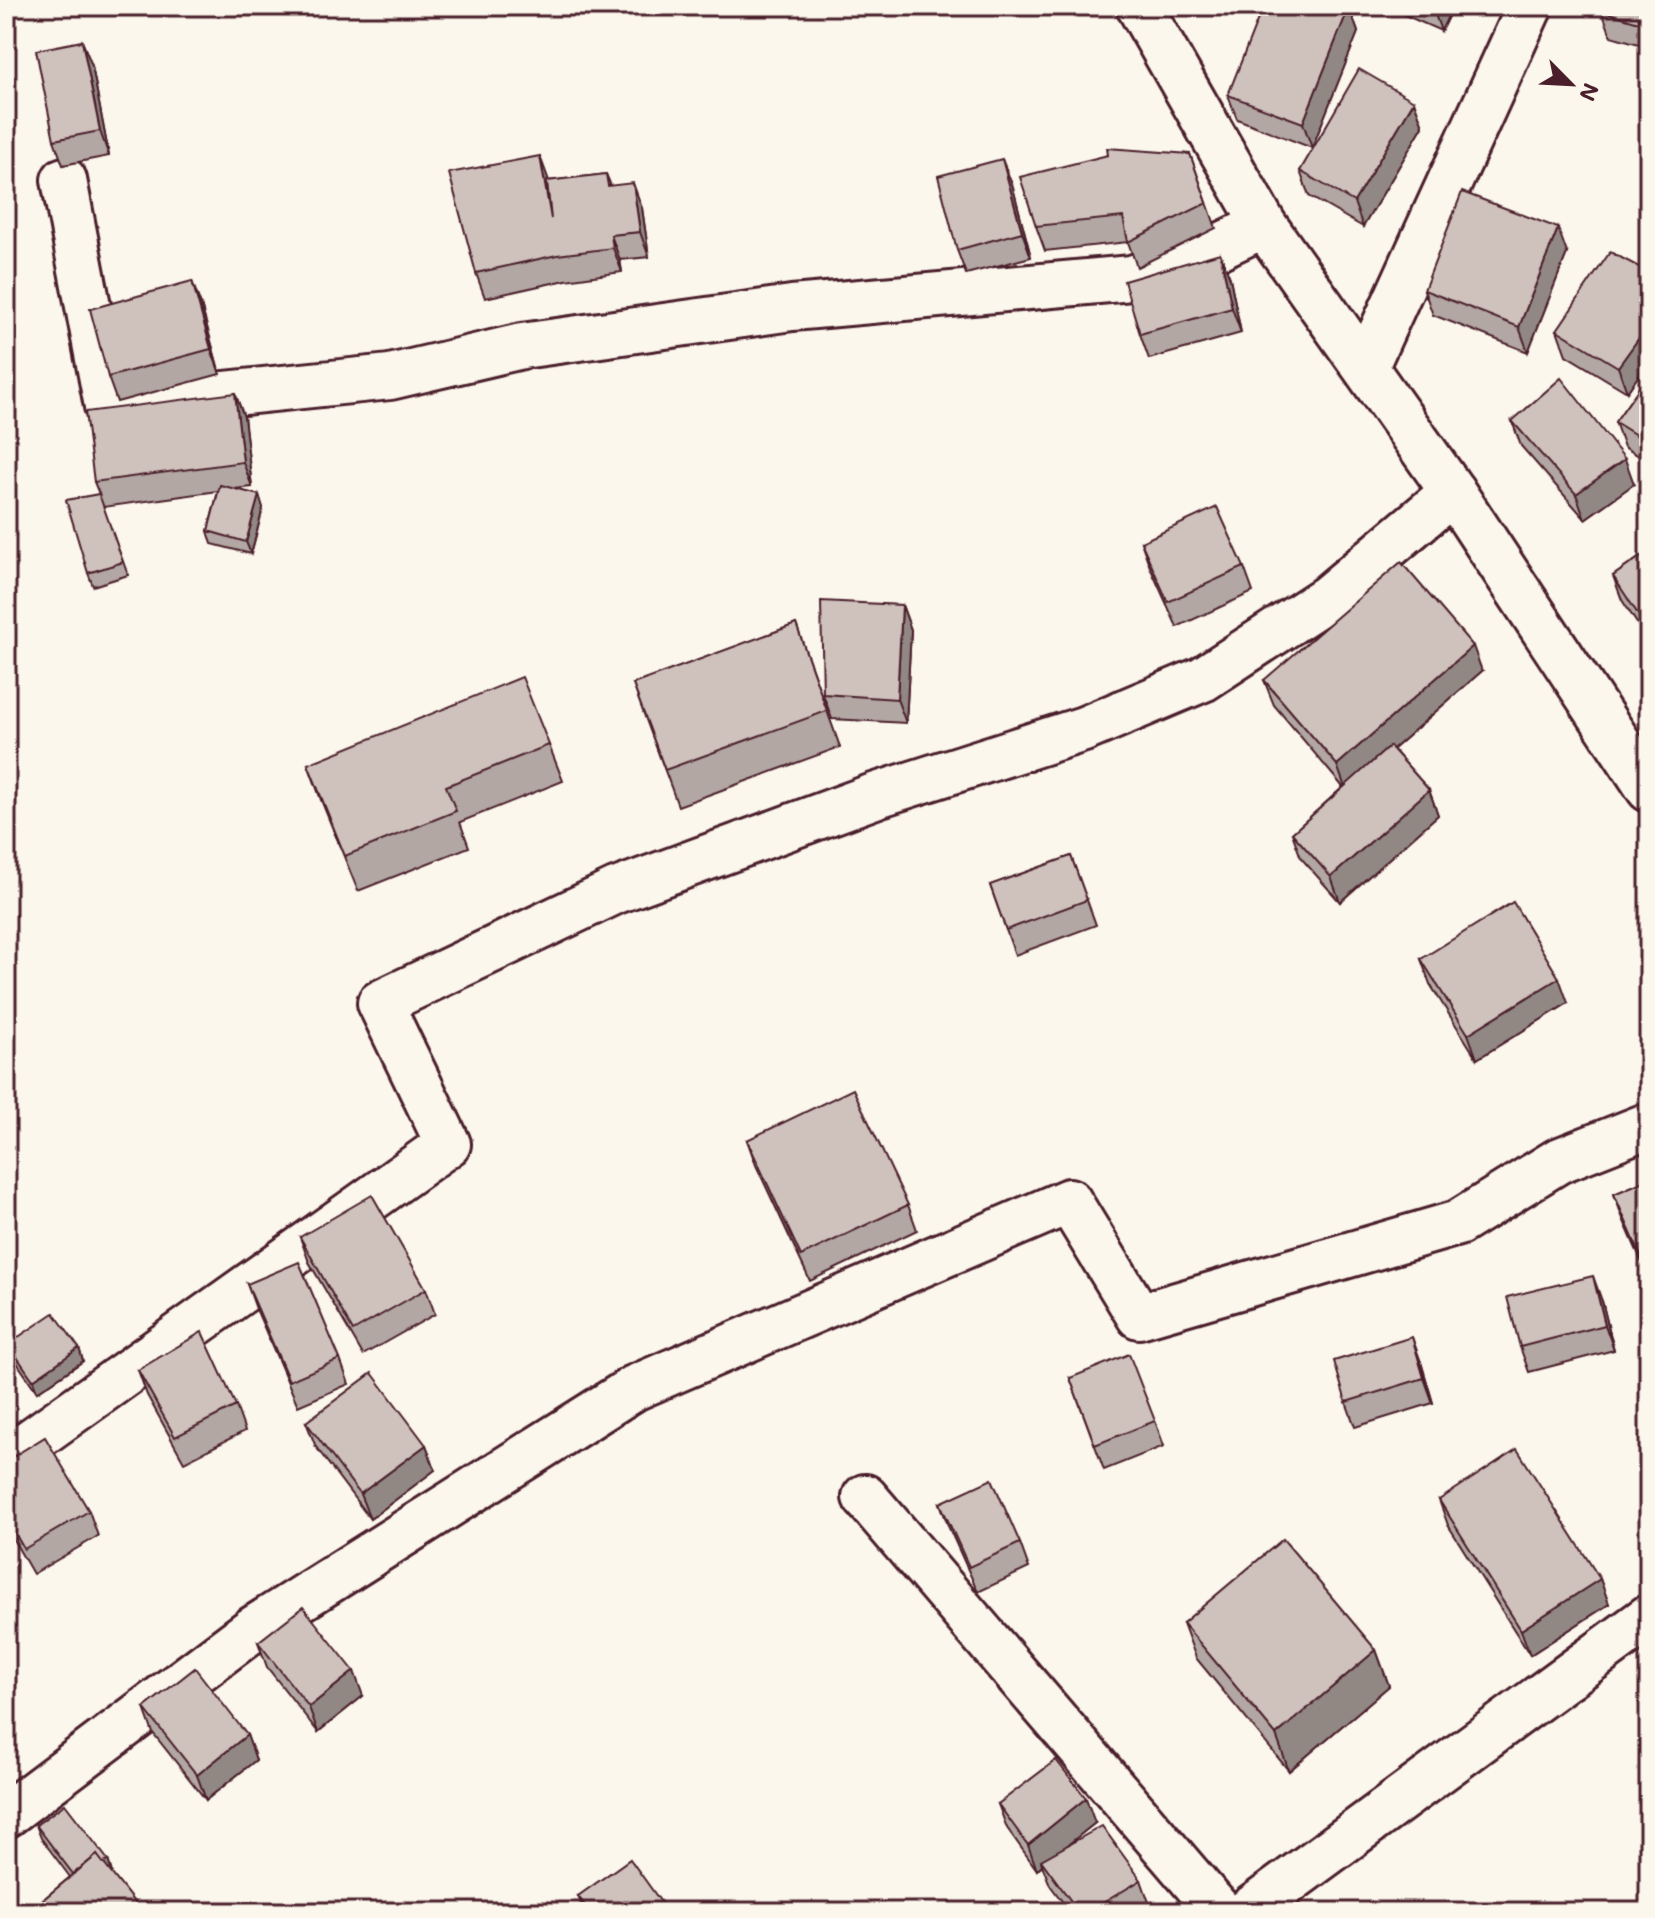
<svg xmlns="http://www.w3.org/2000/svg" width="1655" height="1918" viewBox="0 0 1655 1918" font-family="Mali,sans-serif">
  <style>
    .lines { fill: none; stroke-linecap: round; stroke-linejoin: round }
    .street-casing { stroke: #4a1f2b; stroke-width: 50 }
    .street { stroke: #fbf7ec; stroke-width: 44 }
    .wall { fill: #b2a7a2; stroke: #4a1f2b; stroke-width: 2 }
    .shaded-wall { fill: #918884; stroke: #4a1f2b; stroke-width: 2 }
    .building { fill: #cfc2bc; stroke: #4a1f2b; stroke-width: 2 }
  </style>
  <rect width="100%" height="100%" fill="#fbf7ec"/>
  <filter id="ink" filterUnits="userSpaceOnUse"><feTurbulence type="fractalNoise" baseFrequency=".0125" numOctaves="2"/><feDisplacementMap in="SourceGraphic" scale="16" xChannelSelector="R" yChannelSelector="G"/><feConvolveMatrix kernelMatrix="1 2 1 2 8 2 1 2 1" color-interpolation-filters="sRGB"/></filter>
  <g filter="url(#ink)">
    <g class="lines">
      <!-- street casing -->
      <g class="street-casing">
        <g id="street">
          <polyline points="1139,6 1264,225 1453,492 1649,789"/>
          <polyline points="64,180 107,406 390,377 522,346 792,308 1132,278 1218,247 1264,225"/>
          <polyline points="1366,366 1530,6"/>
          <polyline points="6,1459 448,1144 380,1003 616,891 877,795 1084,729 1203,679 1327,598 1453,492"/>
          <polyline points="865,1497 1220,1912"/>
          <polyline points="6,1815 253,1629 634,1388 1069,1201 1139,1316 1458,1223 1558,1161 1649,1125"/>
          <polyline points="1247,1912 1649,1617"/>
        </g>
      </g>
      <!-- street -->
      <use href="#street" class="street"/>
    </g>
    <!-- wall -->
    <g class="wall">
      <polygon points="45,6 68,6 46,10"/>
      <polygon points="1384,6 1453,6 1441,31"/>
      <polygon points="1649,6 1649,47 1611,36 1602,11"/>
      <polygon points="1349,7 1358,32 1312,148 1237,119 1228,95"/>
      <polygon points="82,41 92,66 109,156 63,165 54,140"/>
      <polygon points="1414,101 1423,126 1363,227 1309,196 1300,171"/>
      <polygon points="1190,154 1216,228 1137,267 1128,242 1045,251 1036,226"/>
      <polygon points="606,174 611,186 642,208 649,257 620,260 622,272 566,280 485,298 476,273 549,181"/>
      <polygon points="1012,184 1031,257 966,274 957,250"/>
      <polygon points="1220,253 1230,278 1241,333 1149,359 1140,334"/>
      <polygon points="1567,253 1528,352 1433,315 1424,290"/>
      <polygon points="1649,272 1649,361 1627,392 1566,355 1557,330"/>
      <polygon points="201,305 220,374 117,402 108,377"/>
      <polygon points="1649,374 1649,462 1624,447 1615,422"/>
      <polygon points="235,393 244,417 252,487 234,489 259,495 263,508 251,554 212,544 208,531 218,491 103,507 128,575 93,586 88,573 99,494 94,482"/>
      <polygon points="1512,421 1634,484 1585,519 1521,446"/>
      <polygon points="1141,542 1244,567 1253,592 1177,627 1150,567"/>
      <polygon points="1649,551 1649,642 1622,600 1613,576"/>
      <polygon points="902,605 911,630 906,723 832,719 823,694"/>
      <polygon points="796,624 840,747 678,806 633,684"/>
      <polygon points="1482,671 1393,749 1429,790 1438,815 1340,902 1301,858 1292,833 1343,787 1274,705 1264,680"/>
      <polygon points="549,745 563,781 460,822 469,847 358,891 321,800 308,764"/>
      <polygon points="1071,856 1096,925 1015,955 990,885"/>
      <polygon points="1421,959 1568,1003 1477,1059 1430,984"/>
      <polygon points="747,1140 908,1205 917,1230 810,1281 756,1165"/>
      <polygon points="1649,1179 1649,1279 1623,1219 1614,1194"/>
      <polygon points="300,1237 426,1289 435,1314 363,1355 309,1262"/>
      <polygon points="247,1284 340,1359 349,1384 298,1406 256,1309"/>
      <polygon points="1602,1301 1614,1350 1529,1372 1520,1347"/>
      <polygon points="8,1344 79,1348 83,1361 37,1392 13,1357"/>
      <polygon points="1421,1362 1433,1403 1355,1427 1346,1402"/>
      <polygon points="138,1370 236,1406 245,1431 184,1462 147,1395"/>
      <polygon points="1070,1378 1155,1421 1164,1446 1104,1470"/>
      <polygon points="306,1422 426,1445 435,1470 370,1519 316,1447"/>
      <polygon points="6,1461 89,1511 98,1536 33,1574 6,1527"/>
      <polygon points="1439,1500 1600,1579 1609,1604 1530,1655 1448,1525"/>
      <polygon points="940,1503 1020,1543 1029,1568 978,1592 949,1528"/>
      <polygon points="1183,1623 1376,1650 1389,1686 1289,1771 1196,1658"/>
      <polygon points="258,1642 363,1696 318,1732 267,1667"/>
      <polygon points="144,1708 247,1735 256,1760 206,1800 153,1733"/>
      <polygon points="998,1804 1095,1823 1066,1846 1141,1880 1150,1905 1138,1912 1070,1912 1050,1885 1042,1865 1037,1870 1007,1828"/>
      <polygon points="36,1825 108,1860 112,1873 112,1874 137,1906 140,1912 28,1912 70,1877 41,1838"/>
      <polygon points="578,1896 668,1912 584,1912"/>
    </g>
    <!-- shaded-wall -->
    <g class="shaded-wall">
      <polygon points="1432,6 1453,6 1441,31"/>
      <polygon points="1349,7 1358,32 1312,148 1303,123"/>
      <polygon points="82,41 92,66 109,156 100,131"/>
      <polygon points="1414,101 1423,126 1363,227 1354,202"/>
      <polygon points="540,156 549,181 551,219"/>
      <polygon points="1002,159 1012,184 1031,257 1022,232"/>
      <polygon points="633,183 642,208 649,257 640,232"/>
      <polygon points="1558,228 1567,253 1528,352 1519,327"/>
      <polygon points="611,235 620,260 622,272 613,248"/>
      <polygon points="1220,253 1230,278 1241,333 1232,308"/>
      <polygon points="192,281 201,305 220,374 211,349"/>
      <polygon points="1649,324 1649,361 1627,392 1618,367"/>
      <polygon points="235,393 244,417 252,487 243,462"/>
      <polygon points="1625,459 1634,484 1585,519 1576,494"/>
      <polygon points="259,495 263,508 251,554 246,542"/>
      <polygon points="902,605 911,630 906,723 897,699"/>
      <polygon points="1473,646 1482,671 1346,790 1337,765"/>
      <polygon points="1429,790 1438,815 1340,902 1331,877"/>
      <polygon points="1559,978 1568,1003 1477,1059 1468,1034"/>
      <polygon points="1593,1276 1602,1301 1614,1350 1605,1325"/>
      <polygon points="1412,1337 1421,1362 1433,1403 1424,1378"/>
      <polygon points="79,1348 83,1361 37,1392 33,1380"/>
      <polygon points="426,1445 435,1470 370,1519 360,1494"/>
      <polygon points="1600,1579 1609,1604 1530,1655 1521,1630"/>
      <polygon points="1376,1650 1389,1686 1289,1771 1276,1735"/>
      <polygon points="354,1671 363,1696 318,1732 309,1707"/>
      <polygon points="247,1735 256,1760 206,1800 197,1775"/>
      <polygon points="1086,1798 1095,1823 1044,1864 1041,1860 1042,1865 1037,1870 1028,1845"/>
      <polygon points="108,1860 112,1873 84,1895 79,1882"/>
      <polygon points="137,1906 140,1912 130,1912"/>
    </g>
    <!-- building -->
    <g class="building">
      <polygon points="1263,6 1346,6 1349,7 1303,123 1228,95"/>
      <polygon points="1603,6 1649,6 1649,25 1602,11"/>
      <polygon points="82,41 100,131 54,140 36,50"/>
      <polygon points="1359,69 1414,101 1354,202 1300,171"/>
      <polygon points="1107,148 1190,154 1207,203 1128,242 1123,217 1036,226 1020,177 1108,155"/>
      <polygon points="540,156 551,219 547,181 606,174 608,186 633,183 640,232 611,235 613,248 557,255 476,273 449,173"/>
      <polygon points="1002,159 1022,232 957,250 938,176"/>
      <polygon points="1462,192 1558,228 1519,327 1424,290"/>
      <polygon points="1610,252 1649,272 1649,324 1618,367 1557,330"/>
      <polygon points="1220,253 1232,308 1140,334 1124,281"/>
      <polygon points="192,281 211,349 108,377 90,309"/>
      <polygon points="1649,374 1649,443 1615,422"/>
      <polygon points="1561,378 1625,459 1576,494 1512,421"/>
      <polygon points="235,393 243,462 94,482 85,412"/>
      <polygon points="220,485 259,495 246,542 208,531"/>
      <polygon points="99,494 123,562 88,573 66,500"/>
      <polygon points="1217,507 1244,567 1168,602 1141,542"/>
      <polygon points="1649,551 1649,631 1613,576"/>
      <polygon points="1401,562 1473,646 1337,765 1264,680"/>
      <polygon points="821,601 902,605 897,699 823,694"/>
      <polygon points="796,624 827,711 665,770 633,684"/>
      <polygon points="522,677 549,745 446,786 456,811 345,856 308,764"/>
      <polygon points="1390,746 1429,790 1331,877 1292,833"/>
      <polygon points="1071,856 1087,900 1006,930 990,885"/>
      <polygon points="1513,902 1559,978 1468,1034 1421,959"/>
      <polygon points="853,1089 908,1205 801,1256 747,1140"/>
      <polygon points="1649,1124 1649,1144 1642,1127"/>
      <polygon points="1649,1179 1649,1267 1646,1268 1614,1194"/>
      <polygon points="372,1195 426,1289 353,1331 300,1237"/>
      <polygon points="299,1262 340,1359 289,1381 247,1284"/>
      <polygon points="1593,1276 1605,1325 1520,1347 1507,1297"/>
      <polygon points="54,1313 79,1348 33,1380 8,1344"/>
      <polygon points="202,1332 236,1406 175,1437 138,1370"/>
      <polygon points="1412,1337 1424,1378 1346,1402 1334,1361"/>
      <polygon points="1129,1354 1155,1421 1095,1445 1070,1378"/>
      <polygon points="372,1373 426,1445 360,1494 306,1422"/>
      <polygon points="45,1437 89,1511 24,1549 6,1518 6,1461"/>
      <polygon points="1517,1449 1600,1579 1521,1630 1439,1500"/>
      <polygon points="992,1479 1020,1543 969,1567 940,1503"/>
      <polygon points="1283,1539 1376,1650 1276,1735 1183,1623"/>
      <polygon points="303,1607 354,1671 309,1707 258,1642"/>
      <polygon points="195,1668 247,1735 197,1775 144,1708"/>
      <polygon points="1056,1760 1086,1798 1028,1845 998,1804"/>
      <polygon points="65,1804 108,1860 103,1864 97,1855 73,1874 36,1825"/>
      <polygon points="1102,1826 1141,1880 1088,1912 1079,1912 1041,1860"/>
      <polygon points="97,1855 137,1906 130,1912 28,1912"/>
      <polygon points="630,1859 668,1912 590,1912 578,1896"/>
    </g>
  </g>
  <!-- margin -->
  <rect width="1655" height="1918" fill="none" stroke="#fbf7ec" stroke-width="32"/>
  <rect x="16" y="16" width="1623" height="1886" fill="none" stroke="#4a1f2b" stroke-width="3" filter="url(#ink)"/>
  <!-- north arrow -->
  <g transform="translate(1571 84) rotate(114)" stroke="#fbf7ec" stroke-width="6" paint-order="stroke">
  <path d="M0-6L14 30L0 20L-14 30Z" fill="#4a1f2b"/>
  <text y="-12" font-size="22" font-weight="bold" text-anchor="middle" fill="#4a1f2b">N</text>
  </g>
</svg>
